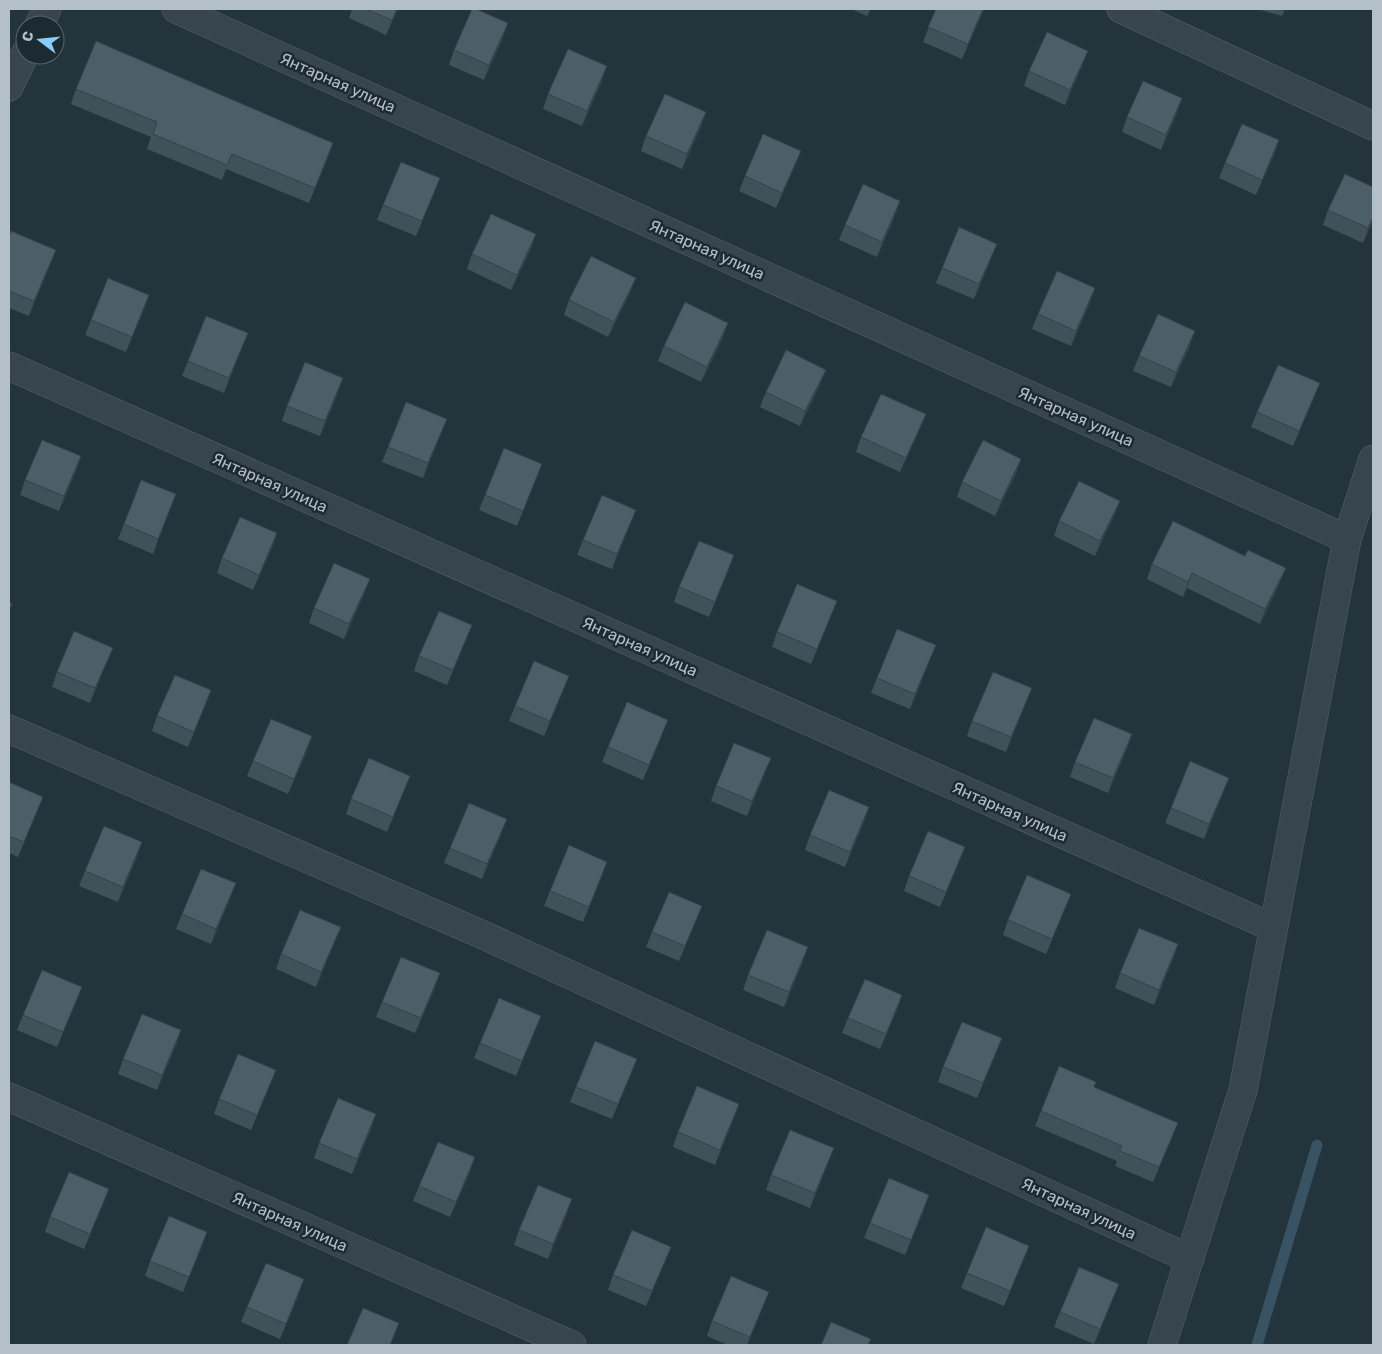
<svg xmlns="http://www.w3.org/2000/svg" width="1382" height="1354" viewBox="0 0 1382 1354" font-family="Rubik,sans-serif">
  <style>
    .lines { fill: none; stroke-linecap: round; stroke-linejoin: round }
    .stream { stroke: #375364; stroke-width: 11 }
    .minor-casing { stroke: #55636b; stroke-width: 29 }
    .minor { stroke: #37454d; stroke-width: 28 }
    .wall { fill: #415159 }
    .shaded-wall { fill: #354249 }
    .building { fill: #4c5e68; stroke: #354249 }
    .labels { text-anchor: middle; stroke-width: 5; stroke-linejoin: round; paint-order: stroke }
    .street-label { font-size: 16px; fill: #b3c0c8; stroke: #1c2a32 }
  </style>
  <rect width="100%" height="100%" fill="#23343d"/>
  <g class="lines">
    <!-- stream -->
    <polyline class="stream" points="1257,1345 1317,1145"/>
    <!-- minor casing -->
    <g class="minor-casing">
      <g id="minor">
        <polyline points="176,9 1347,539"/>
        <polyline points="1121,9 1373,126"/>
        <polyline points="39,25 47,9"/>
        <polyline points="9,87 25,54"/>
        <polyline points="9,366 1272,927"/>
        <polyline points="9,729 481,934 1190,1259"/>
        <polyline points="9,1097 572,1345"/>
        <polyline points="1162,1345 1243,1090 1347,539 1373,459"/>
      </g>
    </g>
    <!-- minor -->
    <use href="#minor" class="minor"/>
  </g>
  <!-- wall -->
  <g class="wall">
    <polygon points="352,9 398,9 386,35 349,18"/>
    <polygon points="851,9 871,9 867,16"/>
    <polygon points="936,9 984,9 962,59 923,42"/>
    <polygon points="1257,9 1285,9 1282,16"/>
    <polygon points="503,38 484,80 449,65 454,50"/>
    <polygon points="1082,66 1065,105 1024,86 1029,71"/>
    <polygon points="602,81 582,126 543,109 548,94"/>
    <polygon points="76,89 333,143 309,203 226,169 222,180 147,149 151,137 71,104"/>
    <polygon points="1182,98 1177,113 1161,150 1122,132 1127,117"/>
    <polygon points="706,112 701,127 682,169 641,151 646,136"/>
    <polygon points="801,151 795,166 776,208 739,191 745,176"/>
    <polygon points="1274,155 1256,195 1219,178 1225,163"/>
    <polygon points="1373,187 1373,220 1363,243 1323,225 1328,210"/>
    <polygon points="434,193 416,236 377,220 383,205"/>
    <polygon points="895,216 877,257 839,240 845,225"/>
    <polygon points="536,234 531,249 511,290 467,269 472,254"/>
    <polygon points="9,237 50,265 29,316 9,308"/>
    <polygon points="991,259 974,299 936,283 942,268"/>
    <polygon points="630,293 608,337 564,315 569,300"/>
    <polygon points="149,295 126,352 85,335 91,320"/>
    <polygon points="1090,303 1071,346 1032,329 1038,314"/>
    <polygon points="723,338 701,382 658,361 664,346"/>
    <polygon points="1190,346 1171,387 1133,371 1139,356"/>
    <polygon points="242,348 224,393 182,376 188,361"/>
    <polygon points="820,385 800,426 760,407 766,392"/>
    <polygon points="338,393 320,436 282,421 287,406"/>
    <polygon points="1314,398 1293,446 1251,427 1257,412"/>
    <polygon points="926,414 920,429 900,472 856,452 861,437"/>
    <polygon points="441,434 423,478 382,462 388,447"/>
    <polygon points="81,456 76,471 59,511 20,495 25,480"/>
    <polygon points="1021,459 1016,474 995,516 957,497 962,482"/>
    <polygon points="536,479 517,526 479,510 485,495"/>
    <polygon points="176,494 153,554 118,539 124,524"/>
    <polygon points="1120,501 1114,516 1095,556 1054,536 1059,521"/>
    <polygon points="636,510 612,569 577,555 583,540"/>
    <polygon points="277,533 272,548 253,590 217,573 222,558"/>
    <polygon points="734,555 709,617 674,602 679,587"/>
    <polygon points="1152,564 1280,583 1260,624 1187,588 1183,597 1147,579"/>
    <polygon points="370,579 364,594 344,639 309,623 314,608"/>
    <polygon points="831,616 811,664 772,647 777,632"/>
    <polygon points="472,625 466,640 447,685 414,671 419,656"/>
    <polygon points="113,648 107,662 90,703 52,687 57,672"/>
    <polygon points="930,660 910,709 871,693 877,678"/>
    <polygon points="569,676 563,691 544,736 509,721 515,706"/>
    <polygon points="211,690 188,747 152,731 157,716"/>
    <polygon points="1026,703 1006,752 967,736 972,721"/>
    <polygon points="1132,734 1127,749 1108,793 1070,777 1075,762"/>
    <polygon points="662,735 643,780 602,762 608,747"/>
    <polygon points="307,751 288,794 247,776 253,761"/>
    <polygon points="765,773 747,816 711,801 716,786"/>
    <polygon points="410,776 387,832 346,814 351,799"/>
    <polygon points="9,782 43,797 37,812 18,857 9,853"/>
    <polygon points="1223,793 1204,839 1165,823 1171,808"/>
    <polygon points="869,807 864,822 845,867 805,850 810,835"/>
    <polygon points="507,819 501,834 482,879 444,863 450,848"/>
    <polygon points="137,857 118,902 79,886 85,871"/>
    <polygon points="607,862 583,922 544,906 550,891"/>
    <polygon points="959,862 940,907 904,891 909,876"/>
    <polygon points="236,883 230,898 211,944 176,929 182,914"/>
    <polygon points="1071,894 1065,909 1046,954 1003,935 1008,920"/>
    <polygon points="702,906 696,921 679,961 646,947 652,932"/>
    <polygon points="335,942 316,987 276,969 281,954"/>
    <polygon points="1178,944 1173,959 1154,1005 1115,988 1120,973"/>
    <polygon points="803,962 784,1007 743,990 748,975"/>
    <polygon points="82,987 76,1002 57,1047 17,1030 23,1015"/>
    <polygon points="435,988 415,1033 376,1017 382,1002"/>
    <polygon points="902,995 897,1010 880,1049 842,1033 848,1018"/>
    <polygon points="181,1030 176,1045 157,1090 118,1074 123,1059"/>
    <polygon points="535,1031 516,1076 474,1058 480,1043"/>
    <polygon points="1002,1038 996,1053 977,1098 938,1082 943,1067"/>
    <polygon points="276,1070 270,1085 251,1130 214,1114 219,1099"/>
    <polygon points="631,1074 612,1119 570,1102 576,1087"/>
    <polygon points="1094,1087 1172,1138 1153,1182 1115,1166 1117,1161 1035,1126 1041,1111"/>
    <polygon points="739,1104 715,1165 673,1147 678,1132"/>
    <polygon points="371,1129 352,1174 314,1158 319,1143"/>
    <polygon points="475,1157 470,1172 450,1217 413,1201 419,1186"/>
    <polygon points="828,1163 810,1208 766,1190 771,1175"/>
    <polygon points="109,1189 103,1204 84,1249 45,1232 50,1217"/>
    <polygon points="924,1210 905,1255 864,1238 870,1223"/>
    <polygon points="567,1214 548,1259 514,1245 519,1230"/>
    <polygon points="207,1232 183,1292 145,1276 150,1261"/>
    <polygon points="1029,1246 1023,1261 1004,1306 961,1288 967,1273"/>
    <polygon points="671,1247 665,1262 646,1306 608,1290 613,1275"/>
    <polygon points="299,1294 280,1339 241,1322 247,1307"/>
    <polygon points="1113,1299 1094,1344 1054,1327 1060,1312"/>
    <polygon points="763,1307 747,1345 728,1345 707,1336 712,1321"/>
  </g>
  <!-- shaded-wall -->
  <g class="shaded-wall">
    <polygon points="397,9 398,9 386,35 392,20"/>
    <polygon points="983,9 980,18 962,59 968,44"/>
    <polygon points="508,23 503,38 484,80 489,65"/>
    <polygon points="1088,51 1082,66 1065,105 1070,90"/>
    <polygon points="607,66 602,81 582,126 587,111"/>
    <polygon points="1182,98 1177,113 1161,150 1166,135"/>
    <polygon points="706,112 701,127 682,169 687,154"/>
    <polygon points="1279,140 1274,155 1256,195 1262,180"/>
    <polygon points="333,143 328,158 309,203"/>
    <polygon points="801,151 795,166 776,208 782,193"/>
    <polygon points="900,201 895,216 877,257 882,242"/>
    <polygon points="1373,217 1373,220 1363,243 1368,228"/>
    <polygon points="536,234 531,249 511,290 517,275"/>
    <polygon points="997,244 991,259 974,299 979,284"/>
    <polygon points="56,250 50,265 29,316 34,301"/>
    <polygon points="636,278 630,293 608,337 614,322"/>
    <polygon points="1095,288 1090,303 1071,346 1076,331"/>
    <polygon points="149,295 144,310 126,352 132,337"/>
    <polygon points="728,323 723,338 701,382 707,367"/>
    <polygon points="1195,331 1190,346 1171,387 1176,372"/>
    <polygon points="248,333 224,393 229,378"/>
    <polygon points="826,370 820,385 800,426 805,411"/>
    <polygon points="343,378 338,393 320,436 325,421"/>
    <polygon points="1320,383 1314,398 1293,446 1299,431"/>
    <polygon points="926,414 920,429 900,472 906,458"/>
    <polygon points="447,419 441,434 423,478 428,463"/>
    <polygon points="81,456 76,471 59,511 64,496"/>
    <polygon points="1021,459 1016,474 995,516 1001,501"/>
    <polygon points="176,494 170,509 153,554 158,539"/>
    <polygon points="1120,501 1114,516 1095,556 1100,541"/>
    <polygon points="636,510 630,525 612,569 617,554"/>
    <polygon points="277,533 272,548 253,590 259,575"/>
    <polygon points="734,555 729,570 709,617 715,602"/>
    <polygon points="1286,568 1280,583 1260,624 1265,609"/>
    <polygon points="1192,573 1187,588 1183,597 1188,582"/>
    <polygon points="370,579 364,594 344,639 349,624"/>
    <polygon points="936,645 930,660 910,709 915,694"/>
    <polygon points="113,648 107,662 90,703 95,688"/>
    <polygon points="1032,688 1026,703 1006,752 1011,737"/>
    <polygon points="211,690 206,705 188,747 194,732"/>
    <polygon points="1132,734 1127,749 1108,793 1113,778"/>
    <polygon points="312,736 307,751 288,794 294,779"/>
    <polygon points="771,758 765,773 747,816 752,801"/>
    <polygon points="1229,778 1223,793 1204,839 1209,824"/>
    <polygon points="869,807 864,822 845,867 850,852"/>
    <polygon points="507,819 501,834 482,879 487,864"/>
    <polygon points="142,842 137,857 118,902 123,887"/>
    <polygon points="607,862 602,877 583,922"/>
    <polygon points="236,883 230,898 211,944 216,929"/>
    <polygon points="341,927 335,942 316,987 321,972"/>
    <polygon points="1178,944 1173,959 1154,1005 1159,990"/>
    <polygon points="808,947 803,962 784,1007 789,992"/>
    <polygon points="440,973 435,988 415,1033 421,1018"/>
    <polygon points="902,995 897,1010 880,1049 886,1034"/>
    <polygon points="181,1030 176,1045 157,1090 162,1075"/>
    <polygon points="739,1104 734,1119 715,1165 720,1150"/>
    <polygon points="376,1114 371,1129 352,1174 357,1159"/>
    <polygon points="1178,1123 1172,1138 1153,1182 1159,1167"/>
    <polygon points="834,1148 810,1208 815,1193"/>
    <polygon points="475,1157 470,1172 450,1217 456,1202"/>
    <polygon points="929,1195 924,1210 905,1255"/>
    <polygon points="572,1199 567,1214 548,1259 553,1244"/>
    <polygon points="207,1232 202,1247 183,1292"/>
    <polygon points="671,1247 665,1262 646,1306 652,1291"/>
    <polygon points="304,1279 299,1294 280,1339"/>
  </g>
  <!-- building -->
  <g class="building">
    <polygon points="366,9 397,9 392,20"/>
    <polygon points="472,9 476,9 508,23 489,65 454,50"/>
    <polygon points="936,9 983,9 968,44 928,27"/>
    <polygon points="1047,32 1088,51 1070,90 1029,71"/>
    <polygon points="96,41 333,143 315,188 232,154 227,165 153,134 157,122 76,89"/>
    <polygon points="568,49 607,66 587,111 548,94"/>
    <polygon points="1143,81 1182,98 1166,135 1127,117"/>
    <polygon points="665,94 706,112 687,154 646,136"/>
    <polygon points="1242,124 1279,140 1262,180 1225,163"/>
    <polygon points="763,134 801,151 782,193 745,176"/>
    <polygon points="401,162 440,178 422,221 383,205"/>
    <polygon points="1345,174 1373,187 1373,217 1368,228 1328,210"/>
    <polygon points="863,184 900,201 882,242 845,225"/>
    <polygon points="491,214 536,234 517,275 472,254"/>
    <polygon points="959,227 997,244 979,284 942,268"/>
    <polygon points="11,231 56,250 34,301 9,291 9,237"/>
    <polygon points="591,256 636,278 614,322 569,300"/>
    <polygon points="1057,271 1095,288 1076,331 1038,314"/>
    <polygon points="108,278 149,295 132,337 91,320"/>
    <polygon points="685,302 728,323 707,367 664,346"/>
    <polygon points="1158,314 1195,331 1176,372 1139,356"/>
    <polygon points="206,316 248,333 229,378 188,361"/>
    <polygon points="786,350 826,370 805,411 766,392"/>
    <polygon points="305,362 343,378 325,421 287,406"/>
    <polygon points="1278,365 1320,383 1299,431 1257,412"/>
    <polygon points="881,394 926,414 906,458 861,437"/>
    <polygon points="406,402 447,419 428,463 388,447"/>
    <polygon points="42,440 81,456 64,496 25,480"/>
    <polygon points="983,440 1021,459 1001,501 962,482"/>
    <polygon points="504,448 542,464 523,511 485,495"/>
    <polygon points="141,480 176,494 158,539 124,524"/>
    <polygon points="1079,481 1120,501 1100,541 1059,521"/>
    <polygon points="602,495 636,510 617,554 583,540"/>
    <polygon points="240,517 277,533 259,575 222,558"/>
    <polygon points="1173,521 1245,556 1248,550 1286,568 1265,609 1192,573 1188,582 1152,564"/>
    <polygon points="699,541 734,555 715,602 679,587"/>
    <polygon points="334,563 370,579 349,624 314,608"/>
    <polygon points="797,584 837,601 817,649 777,632"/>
    <polygon points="9,603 12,604 9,610"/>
    <polygon points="439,611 472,625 453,670 419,656"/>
    <polygon points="897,629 936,645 915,694 877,678"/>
    <polygon points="74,631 113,648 95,688 57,672"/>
    <polygon points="534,661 569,676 550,721 515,706"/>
    <polygon points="993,672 1032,688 1011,737 972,721"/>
    <polygon points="175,675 211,690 194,732 157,716"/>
    <polygon points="627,702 668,720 649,765 608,747"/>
    <polygon points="1094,718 1132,734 1113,778 1075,762"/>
    <polygon points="271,719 312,736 294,779 253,761"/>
    <polygon points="734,743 771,758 752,801 716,786"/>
    <polygon points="369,758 410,776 393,817 351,799"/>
    <polygon points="1190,761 1229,778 1209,824 1171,808"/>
    <polygon points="9,782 43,797 24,842 9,836"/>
    <polygon points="829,790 869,807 850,852 810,835"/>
    <polygon points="469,803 507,819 487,864 450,848"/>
    <polygon points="104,826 142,842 123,887 85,871"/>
    <polygon points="928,831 965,847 946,892 909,876"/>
    <polygon points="569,845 607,862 589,907 550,891"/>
    <polygon points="201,869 236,883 216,929 182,914"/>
    <polygon points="1027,875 1071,894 1052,939 1008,920"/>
    <polygon points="669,892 702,906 685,946 652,932"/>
    <polygon points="300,910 341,927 321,972 281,954"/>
    <polygon points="1139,928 1178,944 1159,990 1120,973"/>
    <polygon points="767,930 808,947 789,992 748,975"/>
    <polygon points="401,957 440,973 421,1018 382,1002"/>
    <polygon points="42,970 82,987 63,1032 23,1015"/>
    <polygon points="865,979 902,995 886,1034 848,1018"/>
    <polygon points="499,998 541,1016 522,1061 480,1043"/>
    <polygon points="142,1014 181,1030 162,1075 123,1059"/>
    <polygon points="962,1022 1002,1038 983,1083 943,1067"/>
    <polygon points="595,1041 637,1059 618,1104 576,1087"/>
    <polygon points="238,1054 276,1070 257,1115 219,1099"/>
    <polygon points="1059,1066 1096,1082 1094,1087 1178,1123 1159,1167 1120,1151 1122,1146 1041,1111"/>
    <polygon points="697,1086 739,1104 720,1150 678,1132"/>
    <polygon points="338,1098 376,1114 357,1159 319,1143"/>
    <polygon points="790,1130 834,1148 815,1193 771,1175"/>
    <polygon points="438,1142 475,1157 456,1202 419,1186"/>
    <polygon points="69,1172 109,1189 90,1234 50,1217"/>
    <polygon points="889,1178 929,1195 911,1240 870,1223"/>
    <polygon points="538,1185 572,1199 553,1244 519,1230"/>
    <polygon points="169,1216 207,1232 189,1277 150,1261"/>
    <polygon points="986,1227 1029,1246 1010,1291 967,1273"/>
    <polygon points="632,1230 671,1247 652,1291 613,1275"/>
    <polygon points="266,1263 304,1279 286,1324 247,1307"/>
    <polygon points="1079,1267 1119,1284 1100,1329 1060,1312"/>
    <polygon points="731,1276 769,1292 750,1337 712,1321"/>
    <polygon points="363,1308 399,1323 390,1345 347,1345"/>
    <polygon points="831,1322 871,1339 868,1345 821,1345"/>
  </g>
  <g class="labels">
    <!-- street labels -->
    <g class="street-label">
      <text transform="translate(338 82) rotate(24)" y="6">Янтарная улица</text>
      <text transform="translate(707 249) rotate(24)" y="6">Янтарная улица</text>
      <text transform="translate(1076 416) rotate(24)" y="6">Янтарная улица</text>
      <text transform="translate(270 482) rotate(24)" y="6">Янтарная улица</text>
      <text transform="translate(640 646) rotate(24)" y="6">Янтарная улица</text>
      <text transform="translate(1010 811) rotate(24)" y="6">Янтарная улица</text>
      <text transform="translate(1079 1208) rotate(25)" y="6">Янтарная улица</text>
      <text transform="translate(290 1221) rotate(24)" y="6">Янтарная улица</text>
    </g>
  </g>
  <!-- border -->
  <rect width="1382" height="1354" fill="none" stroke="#b3c0c8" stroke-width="20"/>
  <!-- north arrow -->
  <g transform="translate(40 40) rotate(286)"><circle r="24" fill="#1c2a32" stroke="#58666e"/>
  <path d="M0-4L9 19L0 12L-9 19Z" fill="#89ccf8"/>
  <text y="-8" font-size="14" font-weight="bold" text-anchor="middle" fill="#b3c0c8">С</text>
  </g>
</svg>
